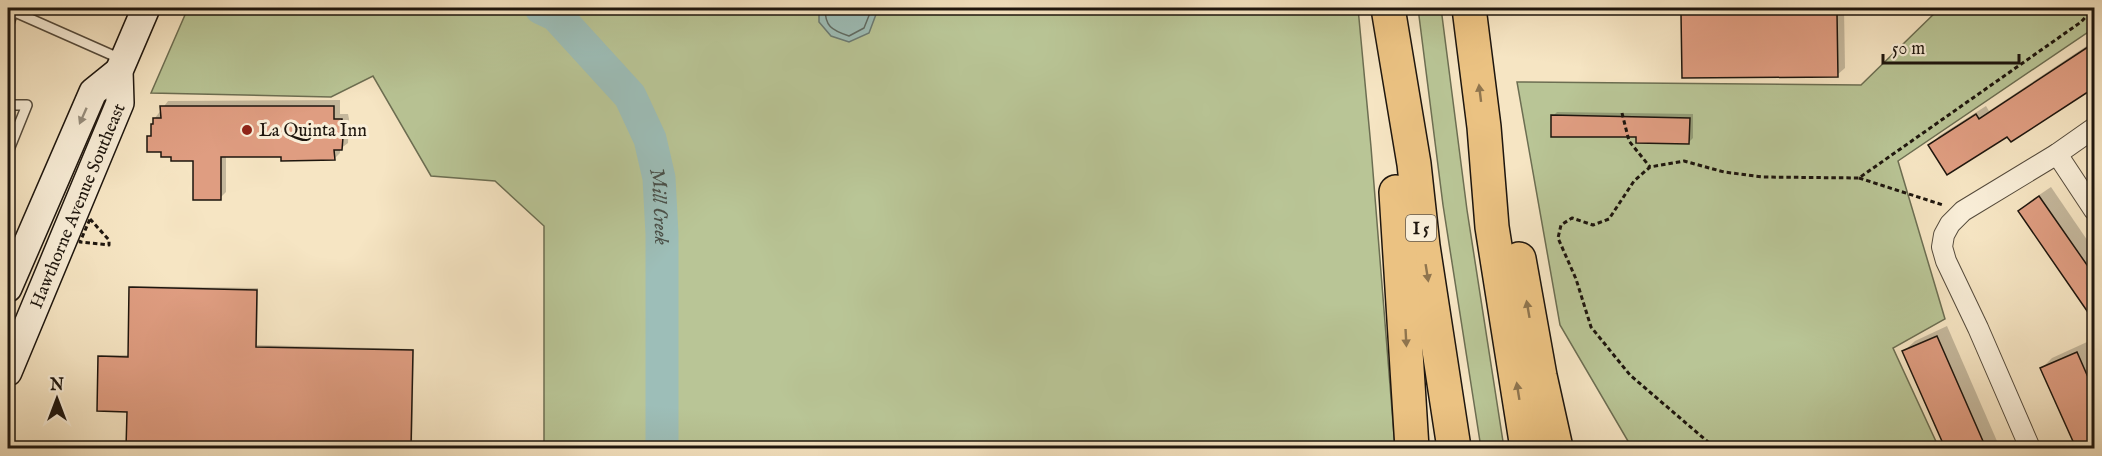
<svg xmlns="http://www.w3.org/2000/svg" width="2102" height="456" viewBox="0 0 2102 456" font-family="'IM FELL English',serif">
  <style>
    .green { fill: #b9c596; stroke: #6c6e52; stroke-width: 1.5 }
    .water { fill: #9dbeb8; stroke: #6a7b74; stroke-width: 1.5 }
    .shadow { fill: #0003 }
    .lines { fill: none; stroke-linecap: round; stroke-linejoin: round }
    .shore { stroke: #5e6a63; stroke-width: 1.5 }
    .stream { stroke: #6a7b74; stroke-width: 5 }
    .river { stroke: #9dbeb8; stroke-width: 33 }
    .building { fill: #df9d81; stroke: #1e160e; stroke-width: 1.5 }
    .lane-casing { stroke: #544a3b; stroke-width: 12 }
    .street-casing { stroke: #544a3b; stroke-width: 22 }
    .secondary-casing { stroke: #1e160e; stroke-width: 30 }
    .highway-casing { stroke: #1e160e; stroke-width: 36 }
    .path { stroke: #1e160e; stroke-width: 3; stroke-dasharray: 4.5 3; stroke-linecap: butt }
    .lane { stroke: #f9eed8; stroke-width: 9 }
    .street { stroke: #f9eed8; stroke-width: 20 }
    .secondary { stroke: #f9eed8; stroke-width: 27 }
    .highway { stroke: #ebc282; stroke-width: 33 }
    .oneway { fill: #8f754e }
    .oneway2 { fill: #968d7d }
    .poi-dot { fill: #8f2418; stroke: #f9eed8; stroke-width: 2 }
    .labels { text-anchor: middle; stroke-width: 6; stroke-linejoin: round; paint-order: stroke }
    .shield { fill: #f9eed8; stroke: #60574b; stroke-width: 1.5 }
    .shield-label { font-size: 16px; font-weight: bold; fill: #1e160e }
    .poi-label { font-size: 18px; fill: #1e160e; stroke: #f9eed8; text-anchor: start }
    .street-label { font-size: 18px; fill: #1e160e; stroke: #f9eed8 }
    .water-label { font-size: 20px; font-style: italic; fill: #4a514a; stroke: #f9eed8 }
  </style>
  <rect width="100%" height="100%" fill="#f6e5c3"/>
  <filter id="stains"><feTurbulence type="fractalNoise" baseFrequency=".00333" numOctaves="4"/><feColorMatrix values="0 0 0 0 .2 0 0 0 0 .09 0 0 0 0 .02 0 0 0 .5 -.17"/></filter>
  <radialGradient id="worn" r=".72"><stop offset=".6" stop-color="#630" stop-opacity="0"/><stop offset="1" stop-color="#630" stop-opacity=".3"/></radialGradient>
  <!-- green -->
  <g class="green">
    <polygon points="188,8 1358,8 1371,147 1395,448 544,448 544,226 495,181 431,176 373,76 331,97 151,93"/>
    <polygon points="1418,8 1441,8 1467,210 1504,448 1481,448 1443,205"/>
    <polygon points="1940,8 2094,8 2094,28 1898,161 1945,319 1893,348 1939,448 1632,448 1560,325 1517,82 1861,85"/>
  </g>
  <!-- water -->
  <polygon class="water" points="819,8 878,8 878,9 869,33 849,42 831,36 819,22"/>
  <!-- shadow -->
  <g class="shadow">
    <polygon points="1689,8 1844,8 1845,68 1837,75 1682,14"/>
    <polygon points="1906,8 1915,8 1911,12"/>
    <polygon points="2094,41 2094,86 2011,140 2008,135 1930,146 1939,136 1986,106 1989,111"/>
    <polygon points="340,100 340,114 348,114 349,119 348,143 340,149 340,153 334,159 283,156 226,156 226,192 220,198 195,159 172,156 149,137 152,134 155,118 168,101"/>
    <polygon points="1557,112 1693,114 1693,138 1689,142 1638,136 1553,116"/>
    <polygon points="2051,187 2094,250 2094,319 2020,211 2030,201"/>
    <polygon points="132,286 258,288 257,345 414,349 412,448 127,448 128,410 99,357 101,355 129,355 131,287"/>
    <polygon points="1947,326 2000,448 1946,448 1904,351 1915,341"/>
    <polygon points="2087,342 2094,358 2094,448 2078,448 2041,369 2052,358"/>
  </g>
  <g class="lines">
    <!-- shore -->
    <path class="shore" d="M825 8C825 26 831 30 849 36L864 28 872 8"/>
    <!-- stream -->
    <polyline class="stream" points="556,8 556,15"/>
    <!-- river -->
    <path class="river" id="s1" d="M541 8 556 15 630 96 650 139 659 178 662 234V448"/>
  </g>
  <!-- building -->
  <g class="building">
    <polygon points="1837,13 1838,77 1682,78 1681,14"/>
    <polygon points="2094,43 2094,88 2011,142 2007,137 1947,175 1928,145 1976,114 1979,119"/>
    <polygon points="160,106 334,106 334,119 342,119 342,124 344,124 342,150 334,150 335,160 281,161 281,157 221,157 221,200 193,200 193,161 171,161 171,157 161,157 161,152 147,152 147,136 151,136 151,124 153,124 153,118 161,118"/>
    <polygon points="1551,115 1690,118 1689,144 1636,143 1636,137 1551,137"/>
    <polygon points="2039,196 2094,275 2094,321 2018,211"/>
    <polygon points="129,287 257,290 256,347 413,350 411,448 126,448 127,412 97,411 98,356 128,357"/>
    <polygon points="1937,336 1986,448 1945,448 1902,351"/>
    <polygon points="2077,352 2094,391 2094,448 2076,448 2040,368"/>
  </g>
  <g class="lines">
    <!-- lane casing -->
    <g class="lane-casing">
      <g id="lane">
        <polyline points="8,9 121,59"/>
        <polyline points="8,27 13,11"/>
        <polyline points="8,105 27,105 8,152"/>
      </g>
    </g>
    <!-- street casing -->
    <g class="street-casing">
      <g id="street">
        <polyline points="2057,154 2094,210"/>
        <polyline points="2030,448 1978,328 1946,261 1942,247 1944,235 1950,224 1963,211 2057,154 2094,128"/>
      </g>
    </g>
    <!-- secondary casing -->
    <g class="secondary-casing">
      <g id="secondary">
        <polyline points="8,288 93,92 119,71"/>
        <path id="s2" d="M8 372 120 103 119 71 146 8"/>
      </g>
    </g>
    <!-- highway casing -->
    <g class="highway-casing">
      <g id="highway">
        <polyline points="1388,8 1414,164 1423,246 1454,448"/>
        <polyline points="1469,8 1484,127 1492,227 1527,448"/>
        <polyline points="1396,192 1412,448"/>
        <polyline points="1519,259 1540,376 1556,448"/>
      </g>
    </g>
    <!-- path -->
    <g class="path">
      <polyline points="1622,113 1629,141 1650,167"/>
      <polyline points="1859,178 1943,205"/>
      <polygon points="90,219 109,240 109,245 80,242"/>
      <polyline points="1715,448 1630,375 1591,327 1576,279 1558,238 1561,225 1572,218 1593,225 1609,219 1634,181 1650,167 1684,161 1724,172 1763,177 1859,178 2081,22 2094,8"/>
    </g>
    <!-- lane -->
    <use href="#lane" class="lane"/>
    <!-- street -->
    <use href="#street" class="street"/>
    <!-- secondary -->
    <use href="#secondary" class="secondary"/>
    <!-- highway -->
    <use href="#highway" class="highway"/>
  </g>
  <!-- one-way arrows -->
  <defs><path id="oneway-solid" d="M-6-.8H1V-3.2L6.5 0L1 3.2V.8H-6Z" transform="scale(1.5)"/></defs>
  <g class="oneway">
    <use href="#oneway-solid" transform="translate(1480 93) rotate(-97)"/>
    <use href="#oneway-solid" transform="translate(1427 273) rotate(81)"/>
    <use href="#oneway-solid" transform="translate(1528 309) rotate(-100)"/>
    <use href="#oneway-solid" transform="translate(1406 338) rotate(87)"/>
    <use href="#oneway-solid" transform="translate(1518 391) rotate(-99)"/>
  </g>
  <use class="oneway2" href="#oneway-solid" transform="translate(83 116) rotate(114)"/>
  <!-- markers -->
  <circle class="poi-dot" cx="247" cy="130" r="6"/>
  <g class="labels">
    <!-- shield labels -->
    <rect class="shield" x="1406" y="215" width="30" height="26" rx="4.5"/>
    <g class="shield-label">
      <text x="1421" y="234">I 5</text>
    </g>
    <!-- poi labels -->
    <g class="poi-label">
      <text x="259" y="136">La Quinta Inn</text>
    </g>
    <!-- street labels -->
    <g class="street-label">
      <text dy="6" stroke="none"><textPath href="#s2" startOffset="180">Hawthorne Avenue Southeast</textPath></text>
    </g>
    <!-- water labels -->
    <g class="water-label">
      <text dy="7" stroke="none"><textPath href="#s1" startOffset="242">Mill Creek</textPath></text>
    </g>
  </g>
  <!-- margin -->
  <rect width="2102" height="456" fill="none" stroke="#f6e5c3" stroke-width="30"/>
  <rect x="9" y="9" width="2084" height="438" fill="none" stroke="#1e160e" stroke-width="3"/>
  <rect x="15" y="15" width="2072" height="426" fill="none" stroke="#1e160e" stroke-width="1.5"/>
  <!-- north arrow -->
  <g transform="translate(57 399)" stroke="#f9eed8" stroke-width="4.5" paint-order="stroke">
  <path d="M0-4.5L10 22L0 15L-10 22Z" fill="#1e160e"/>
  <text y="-9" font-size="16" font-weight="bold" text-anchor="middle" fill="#1e160e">N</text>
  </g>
  <!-- scale -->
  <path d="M1883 54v9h136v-9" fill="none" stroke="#1e160e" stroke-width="3"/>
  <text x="1892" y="54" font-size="18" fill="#1e160e" stroke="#f9eed8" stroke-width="4.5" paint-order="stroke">50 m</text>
  <rect width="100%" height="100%" filter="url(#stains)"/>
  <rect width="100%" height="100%" fill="url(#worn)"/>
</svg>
